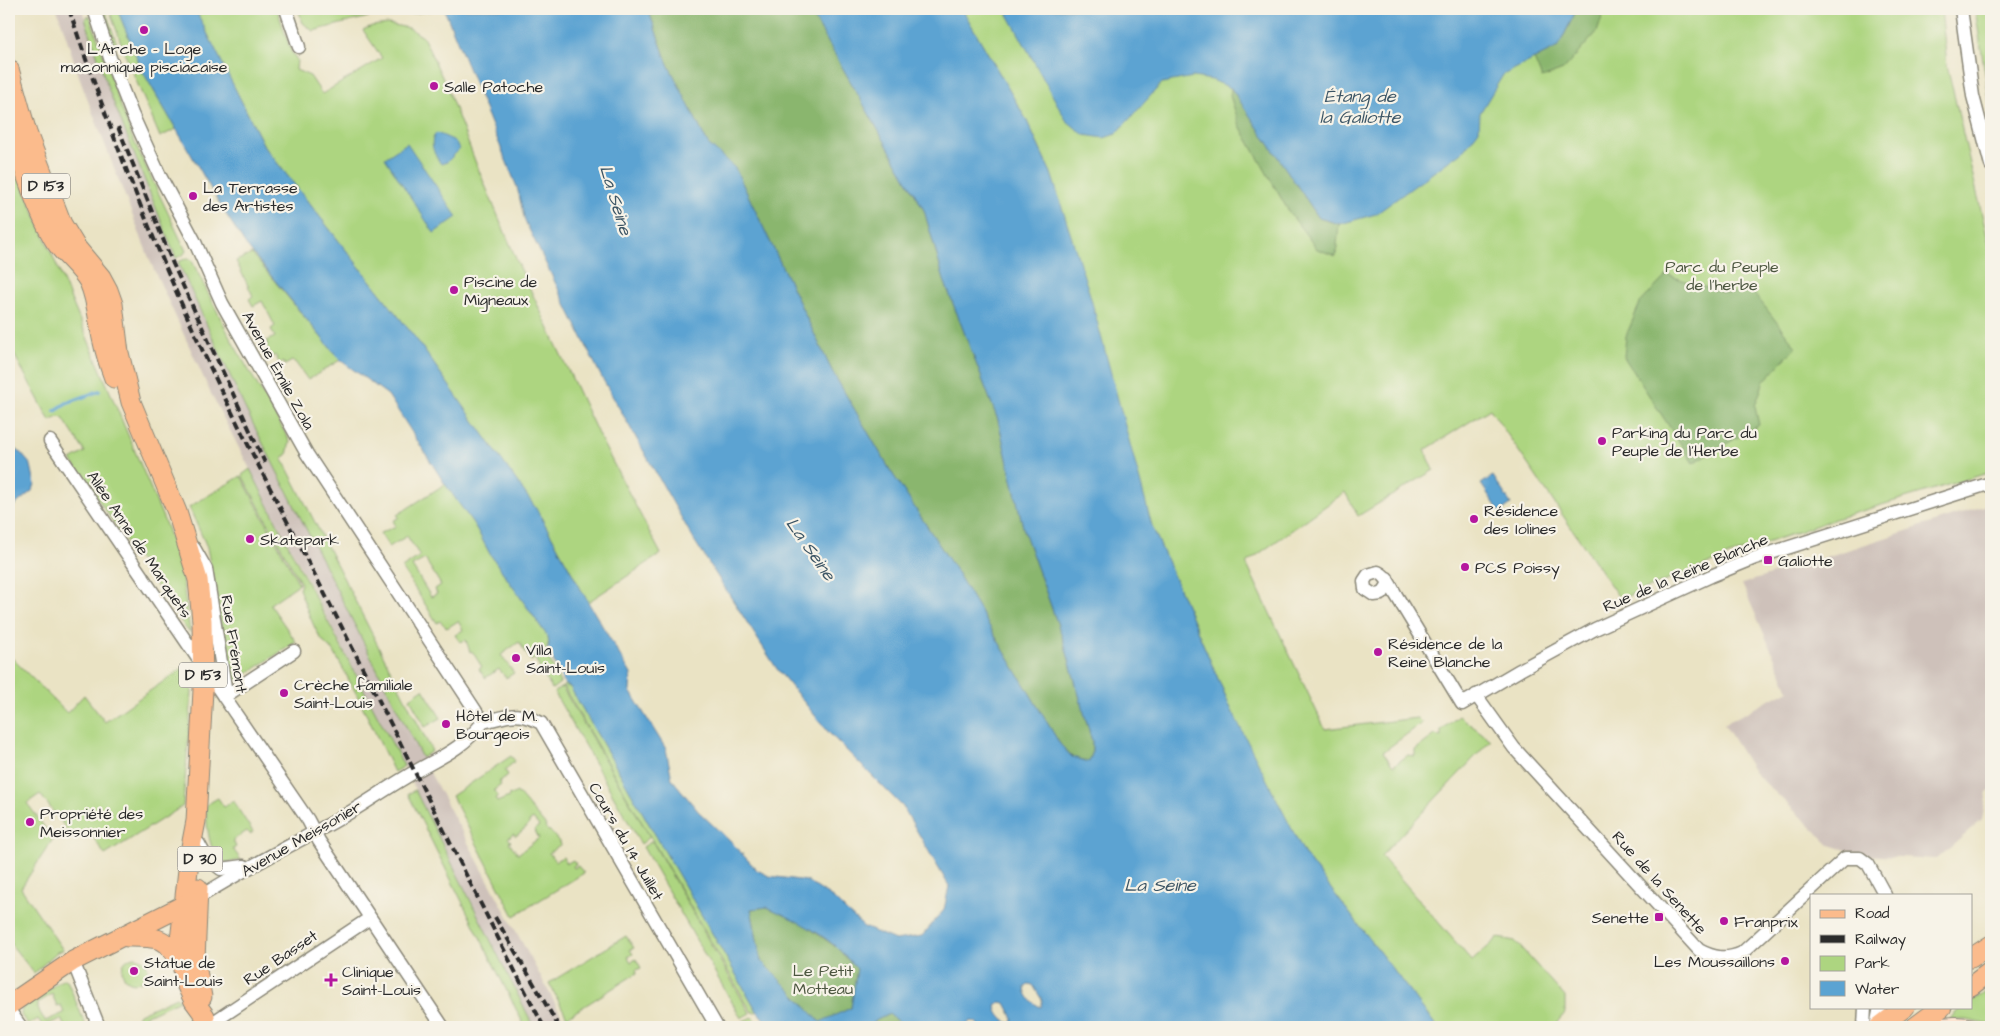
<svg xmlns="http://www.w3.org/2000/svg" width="2000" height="1036" viewBox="0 0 2000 1036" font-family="'Architects Daughter',sans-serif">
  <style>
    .industrial { fill: #cec1ba }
    .green { fill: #add580; stroke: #6c8056; fill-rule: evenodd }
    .forest { fill: #8ab66e; stroke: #5a704c }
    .water { fill: #5ba3d2; stroke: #43677e; fill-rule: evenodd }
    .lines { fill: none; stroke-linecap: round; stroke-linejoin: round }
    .stream { stroke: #5ba3d2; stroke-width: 4 }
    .minor-casing { stroke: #8a8778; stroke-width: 15 }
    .secondary-casing { stroke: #8a8778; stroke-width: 20 }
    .primary-casing { stroke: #8a8778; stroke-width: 21 }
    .minor { stroke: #fff; stroke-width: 12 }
    .secondary { stroke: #fde4d1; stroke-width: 18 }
    .primary { stroke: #fbbb8c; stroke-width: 19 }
    .rail { stroke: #2b2b2b; stroke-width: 4; stroke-dasharray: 8 4; stroke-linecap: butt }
    .poi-dot { fill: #b5179e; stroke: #f7f3e8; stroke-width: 2 }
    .labels { text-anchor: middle; stroke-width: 4.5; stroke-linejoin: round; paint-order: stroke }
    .shield { fill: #f7f3e8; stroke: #686764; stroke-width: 1 }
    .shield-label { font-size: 15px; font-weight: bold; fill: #2b2b2b }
    .poi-label { font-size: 16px; fill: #2b2b2b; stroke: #f7f3e8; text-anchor: start }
    .park-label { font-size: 16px; fill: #4c5640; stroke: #f7f3e8 }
    .street-label { font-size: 16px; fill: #2b2b2b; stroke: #f7f3e8 }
    .water-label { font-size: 18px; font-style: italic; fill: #3c5565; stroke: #f7f3e8 }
  </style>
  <rect width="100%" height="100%" fill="#f7f3e8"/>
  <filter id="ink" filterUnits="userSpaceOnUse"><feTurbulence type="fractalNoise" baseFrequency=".02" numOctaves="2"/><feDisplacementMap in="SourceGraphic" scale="10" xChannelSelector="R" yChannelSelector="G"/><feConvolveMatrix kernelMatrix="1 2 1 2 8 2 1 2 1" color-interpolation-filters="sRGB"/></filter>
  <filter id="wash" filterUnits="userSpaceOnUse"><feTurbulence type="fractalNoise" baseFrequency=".0096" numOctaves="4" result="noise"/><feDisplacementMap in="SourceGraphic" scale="20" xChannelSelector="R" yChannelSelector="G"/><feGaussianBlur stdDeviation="1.12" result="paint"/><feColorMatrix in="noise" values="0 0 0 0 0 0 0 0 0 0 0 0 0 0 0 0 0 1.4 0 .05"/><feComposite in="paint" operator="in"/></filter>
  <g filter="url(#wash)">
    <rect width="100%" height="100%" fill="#eae3c4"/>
    <!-- industrial -->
    <g class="industrial">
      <polygon points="57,9 82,9 109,91 178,262 244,406 422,758 568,1027 534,1027 447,857 404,766 212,396 151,263 83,88"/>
      <polygon points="1990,504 1991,790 1987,793 1982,820 1937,859 1862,855 1830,845 1754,772 1724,724 1789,690 1742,584"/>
    </g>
    <!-- green -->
    <g class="green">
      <polygon points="101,9 105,9 117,44 112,43"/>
      <polygon points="109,9 117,9 143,72 176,129 160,137 125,54"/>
      <polygon points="195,9 277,9 291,51 297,60 296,70 310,76 322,94 382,58 363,30 372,26 388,24 409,28 423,37 446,85 477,166 517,261 599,436 661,554 588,602 537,510 417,340 264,146"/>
      <polygon points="298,9 442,9 403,15 376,15 313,31 303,23"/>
      <polygon points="962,9 1941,9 1947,65 1991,253 1991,472 1835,519 1729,556 1620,599 1490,409 1425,450 1434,470 1358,516 1345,492 1246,563 1325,729 1417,718 1422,723 1383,752 1393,766 1408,755 1415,756 1415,750 1435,735 1441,737 1441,730 1459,716 1491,740 1381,856 1472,961 1498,938 1515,941 1565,997 1565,1013 1553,1027 1437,1027 1305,855 1249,748 1232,711 1152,526 1051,173 1026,119"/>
      <polygon points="1975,9 1991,9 1991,112"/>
      <polygon points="90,16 131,135 186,251 183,255 176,258 109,91 85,18"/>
      <polygon points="9,145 25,190 166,525 181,570 190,632 187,630 71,460 85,452 63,418 58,417 50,421 9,345"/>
      <polygon points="252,254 340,360 308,380 295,362 292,361 285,365 283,362 280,364 275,355 272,357 266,346 268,345 266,341 275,337 271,329 275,326 262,301 253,306 249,299 253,296 236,261"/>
      <polygon points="185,259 191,259 233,343 290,441 287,455 282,458 432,751 422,758 244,406 178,262"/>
      <path d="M250 469 307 582 404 766 394 772 357 695 333 650C317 643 306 605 299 589L301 584 242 475Z"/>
      <polygon points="241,476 299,584 270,604 296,642 231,684 207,547 189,507"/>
      <path d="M445 484 475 526 490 554 548 637C550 648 545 651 536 657L547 654 560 683 552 689 540 669 535 658 531 661 519 642 501 655 514 673 506 678 499 669 485 678 479 669 482 667 472 651 470 652 466 640 460 642 455 635 463 630 458 621 447 628 440 621 437 623 402 568 420 556 407 536 389 547 380 533 396 526 393 521 399 517 397 515ZM425 559 441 585 435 589 437 594 431 597 412 566Z"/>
      <polygon points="9,655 67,713 84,695 105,722 190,663 193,680 183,806 105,855 87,828 74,839 40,794 27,803 53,839 21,888 63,950 57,952 34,973 9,942"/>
      <polygon points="565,685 570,687 757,1011 755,1013 751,1011 563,686"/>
      <polygon points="562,687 650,837 641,844 554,692"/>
      <polygon points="423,689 441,718 425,727 410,698"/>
      <path d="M511 756 515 761 505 770 508 775 499 782 501 785 494 790 498 796 495 798 497 802 509 797V794L511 795 517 792 546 826 545 828 548 831 549 830 561 844 549 853 555 861 563 857 566 864 573 860 576 864 573 866 574 868 578 866 584 873 514 916 452 796ZM533 819 539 826 534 830 539 838 518 854 509 842 511 841 508 838 513 834 516 836 529 825V822Z"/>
      <polygon points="415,790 534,1027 525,1027 408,794"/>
      <path d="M218 798 224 807 233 801 253 832 250 834 247 831 233 840 236 847 233 849 241 860C236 861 229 863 225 862 208 859 206 818 206 805Z"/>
      <polygon points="652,841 750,1013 741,1018 643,847"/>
      <polygon points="626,936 634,948 630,950 633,954 628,957 631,962 636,959 641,968 636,970 637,973 567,1017 549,983"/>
      <circle cx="135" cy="970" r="13"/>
      <path d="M63 979 67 980 86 1026 65 1027 61 1019 43 1026 38 1019 28 1025 21 1015 22 1008ZM52 994 57 1006 61 1005 64 1013 45 1021 38 1009V1003Z"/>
      <polygon points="1991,990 1991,1025 1967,1020 1949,1020 1963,1007 1971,1007 1971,1001"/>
      <polygon points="176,997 180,1000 140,1018 143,1026 132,1027 139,1014"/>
      <polygon points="752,1017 753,1018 761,1027 747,1027 743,1021"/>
    </g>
    <!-- forest -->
    <g class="forest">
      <polygon points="648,9 809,9 924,210 944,280 998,420 1024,531 1064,642 1092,741 1092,754 1089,762 1072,757 1060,744 955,569 890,470 832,371 735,168 708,144 667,62"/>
      <polygon points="1577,9 1605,9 1597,32 1563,70 1542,78 1534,59 1558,47"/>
      <polygon points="1231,88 1319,218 1339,224 1336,256 1317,249 1289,212 1240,126 1230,96"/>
      <polygon points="1667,275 1727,294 1751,289 1796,347 1764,381 1755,406 1759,425 1693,463 1624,357 1626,336 1640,303"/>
      <polygon points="767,907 802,923 836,947 857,969 851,1008 820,1023 798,998 761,961 751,909"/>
      <polygon points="889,1014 904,1027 912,1027 873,1027 873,1022"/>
    </g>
    <!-- water -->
    <g class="water">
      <path d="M117 9H195L264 146 417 340 537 510 588 602 631 674 630 691 666 749 672 779 698 811 732 843 757 870 769 876 807 881 834 899 847 912 864 927 895 940 922 936 944 910 949 886 903 807 830 734 777 669 694 540 601 376 525 221 517 187 444 9H648L667 62 708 144 735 168 832 371 890 470 955 569 1060 744 1072 757 1089 762 1092 754V741L1064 642 1024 531 998 420 944 280 924 210 809 9H962L1026 119 1051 173 1090 295 1152 526 1232 711 1305 855 1437 1027H979L976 1022 971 1021 968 1023V1027H904L889 1014 873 1022V1027H770L757 1011 570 687 565 685 548 649 549 644 548 637 490 554 475 526 445 484 388 395 340 360 245 244 221 206 143 72ZM767 907C791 918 815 929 835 946 843 953 850 962 857 969L851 1008 820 1022 798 998 761 961 751 909ZM1028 984 1033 985 1042 1000 1041 1007C1033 1004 1025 996 1025 987ZM1000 1002 1005 1003 1013 1018 1012 1024C1004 1022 996 1014 996 1005Z"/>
      <polygon points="1005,9 1577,9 1558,47 1503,75 1480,113 1479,130 1464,150 1376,214 1340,224 1319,218 1231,88 1212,80 1193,77 1162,83 1116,134 1104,138 1084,135 1066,120"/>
      <path d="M437 133 453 140 460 149 447 162 441 164C435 156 427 141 437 133Z"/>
      <polygon points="407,143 457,217 434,233 385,158"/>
      <polygon points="9,446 20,452 31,465 35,484 33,490 9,510"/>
      <polygon points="1493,476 1511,504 1500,512 1481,484"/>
    </g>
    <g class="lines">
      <!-- stream -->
      <polyline class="stream" points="55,411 67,403 99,391"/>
    </g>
  </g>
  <g filter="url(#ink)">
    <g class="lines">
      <!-- minor casing -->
      <g class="minor-casing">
        <g id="minor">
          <polyline points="94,9 110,58 132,114 160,176 194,240 222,303 307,454 483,722"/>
          <polyline points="286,9 299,47"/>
          <polyline points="1961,9 1973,96 1991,165"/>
          <polyline points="50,441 224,697 294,651"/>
          <polyline points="194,548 206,569 225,687 224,697 308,820 319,841 443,1027"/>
          <path d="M1387 578 1388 585 1382 594 1374 595 1365 589 1364 581 1368 575 1378 572C1387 576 1391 586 1396 595L1462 704 1520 670 1595 629 1711 576 1755 558 1991 483"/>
          <path d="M1476 695 1514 748 1699 950C1714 958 1726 960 1742 953L1845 858H1860L1868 864 1885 895"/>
          <path d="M483 722C509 716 516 710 541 723L717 1027"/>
          <polyline points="199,844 206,857 221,869 244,866"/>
          <path d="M198 898C239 872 282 850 324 827 353 812 379 793 406 777 437 758 460 752 483 722"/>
          <polyline points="73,961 99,1027"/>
          <polyline points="9,1010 21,1027"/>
          <polyline points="209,1025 370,918"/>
          <polyline points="1864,1027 1865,1007"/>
          <polyline points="1876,1027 1880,1007"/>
        </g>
      </g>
      <!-- secondary casing -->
      <g class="secondary-casing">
        <polyline id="secondary" points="1940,1027 1955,1026 1969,1027"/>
      </g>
      <!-- primary casing -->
      <g class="primary-casing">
        <g id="primary">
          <polyline points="9,69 27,133 62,224 76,247 101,277 108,290 113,304 119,353 131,402 177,512 198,580 202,621 203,690 196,821 190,852 180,941 181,960 186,984 194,1001 205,1016"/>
          <path d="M9 119C19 155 34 205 53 238 62 254 80 266 89 282 97 300 98 320 102 338 105 352 109 365 114 378"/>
          <polyline points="198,888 195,960 202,997"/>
          <path d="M127 937C159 937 163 936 182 963"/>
          <polyline points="1971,958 1991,945"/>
          <polyline points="1971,986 1991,971"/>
          <polyline points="9,1005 73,961 192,901"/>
          <polyline points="1879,1027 1905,1007"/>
          <polyline points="1915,1027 1942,1007"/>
        </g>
      </g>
      <!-- minor -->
      <use href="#minor" class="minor"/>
      <!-- secondary -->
      <use href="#secondary" class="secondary"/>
      <!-- primary -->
      <use href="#primary" class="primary"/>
      <!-- rail -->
      <g class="rail">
        <path d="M69 9C108 127 153 243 205 356 253 459 307 558 358 659 420 781 480 905 544 1027"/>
        <polyline points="118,127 173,264 265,463"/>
        <polyline points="495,917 559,1027"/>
      </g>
    </g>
  </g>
  <!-- markers -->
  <g class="poi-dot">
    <circle cx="144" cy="30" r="5"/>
    <circle cx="434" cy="86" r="5"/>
    <circle cx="193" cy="196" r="5"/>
    <circle cx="454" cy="290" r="5"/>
    <circle cx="1602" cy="441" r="5"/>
    <circle cx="1474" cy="519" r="5"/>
    <circle cx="250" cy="539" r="5"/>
    <rect x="1763" y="555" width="10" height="10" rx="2.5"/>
    <circle cx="1465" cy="567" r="5"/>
    <circle cx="1378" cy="652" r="5"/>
    <circle cx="516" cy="658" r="5"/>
    <circle cx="284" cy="693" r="5"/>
    <circle cx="446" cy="724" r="5"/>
    <circle cx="30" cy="822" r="5"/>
    <rect x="1654" y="912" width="10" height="10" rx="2.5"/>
    <circle cx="1724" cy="921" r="5"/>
    <circle cx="1785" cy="961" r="5"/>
    <circle cx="134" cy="971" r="5"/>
    <path d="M328.5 972.5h5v5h5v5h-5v5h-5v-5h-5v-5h5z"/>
  </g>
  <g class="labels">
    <!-- shield labels -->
    <g class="shield">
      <rect x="22" y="173.5" width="48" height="25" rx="4"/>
      <rect x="179" y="662.5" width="48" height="25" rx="4"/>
      <rect x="177.5" y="846.5" width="45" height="25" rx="4"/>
    </g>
    <g class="shield-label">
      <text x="46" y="191">D 153</text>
      <text x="203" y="680">D 153</text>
      <text x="200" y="864">D 30</text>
    </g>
    <!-- poi labels -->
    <g class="poi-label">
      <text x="144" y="54" text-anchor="middle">L'Arche - Loge<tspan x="144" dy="18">maconnique pisciacaise</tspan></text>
      <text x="444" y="92">Salle Patoche</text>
      <text x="203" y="193">La Terrasse<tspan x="203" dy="18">des Artistes</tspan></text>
      <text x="464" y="287">Piscine de<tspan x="464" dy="18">Migneaux</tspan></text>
      <text x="1612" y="438">Parking du Parc du<tspan x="1612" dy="18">Peuple de l'Herbe</tspan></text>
      <text x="1484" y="516">Résidence<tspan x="1484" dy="18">des Iolines</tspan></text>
      <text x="260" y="545">Skatepark</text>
      <text x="1778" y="566">Galiotte</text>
      <text x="1475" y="573">PCS Poissy</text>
      <text x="1388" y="649">Résidence de la<tspan x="1388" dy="18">Reine Blanche</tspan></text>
      <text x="526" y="655">Villa<tspan x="526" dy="18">Saint-Louis</tspan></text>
      <text x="294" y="690">Crèche familiale<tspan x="294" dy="18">Saint-Louis</tspan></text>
      <text x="456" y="721">Hôtel de M.<tspan x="456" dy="18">Bourgeois</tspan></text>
      <text x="40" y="819">Propriété des<tspan x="40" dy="18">Meissonnier</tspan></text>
      <text x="1649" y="923" text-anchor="end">Senette</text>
      <text x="1734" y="927">Franprix</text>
      <text x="1775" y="967" text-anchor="end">Les Moussaillons</text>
      <text x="144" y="968">Statue de<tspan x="144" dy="18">Saint-Louis</tspan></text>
      <text x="342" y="977">Clinique<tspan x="342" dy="18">Saint-Louis</tspan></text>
    </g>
    <!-- park labels -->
    <g class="park-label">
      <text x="1722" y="272">Parc du Peuple<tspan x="1722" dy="18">de l'herbe</tspan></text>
      <text x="823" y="976">Le Petit<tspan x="823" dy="18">Motteau</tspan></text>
    </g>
    <!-- street labels -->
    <g class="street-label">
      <text transform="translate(279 370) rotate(61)" y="6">Avenue Émile Zola</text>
      <text transform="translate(140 544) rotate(56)" y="6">Allée Anne de Marquets</text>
      <text transform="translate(1685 572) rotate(-23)" y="6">Rue de la Reine Blanche</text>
      <text transform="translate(235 644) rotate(81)" y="6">Rue Frémont</text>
      <text transform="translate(301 838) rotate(-30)" y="6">Avenue Meissonier</text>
      <text transform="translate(627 841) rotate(60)" y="6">Cours du 14 Juillet</text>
      <text transform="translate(1660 882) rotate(48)" y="6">Rue de la Senette</text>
      <text transform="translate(280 957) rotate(-34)" y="6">Rue Basset</text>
    </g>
    <!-- water labels -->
    <g class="water-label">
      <text x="1360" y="102">Étang de<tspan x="1360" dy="21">la Galiotte</tspan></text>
      <text transform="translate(616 200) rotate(73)" y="6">La Seine</text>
      <text transform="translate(811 549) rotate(55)" y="6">La Seine</text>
      <text x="1160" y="891">La Seine</text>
    </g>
  </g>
  <!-- margin -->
  <rect width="2000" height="1036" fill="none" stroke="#f7f3e8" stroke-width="30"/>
  <!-- legend -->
  <rect x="1810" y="894" width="162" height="115" fill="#f7f3e8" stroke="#a5a39c"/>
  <rect x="1820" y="910" width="25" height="8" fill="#fbbb8c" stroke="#a5a39c"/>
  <text x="1855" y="918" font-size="15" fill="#2b2b2b">Road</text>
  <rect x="1820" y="935" width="25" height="8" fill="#2b2b2b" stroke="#a5a39c"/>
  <text x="1855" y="944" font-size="15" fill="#2b2b2b">Railway</text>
  <rect x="1820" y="956" width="25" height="15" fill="#add580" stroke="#a5a39c"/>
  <text x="1855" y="968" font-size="15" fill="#2b2b2b">Park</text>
  <rect x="1820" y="981" width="25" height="15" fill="#5ba3d2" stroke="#a5a39c"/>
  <text x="1855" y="994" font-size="15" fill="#2b2b2b">Water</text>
</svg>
